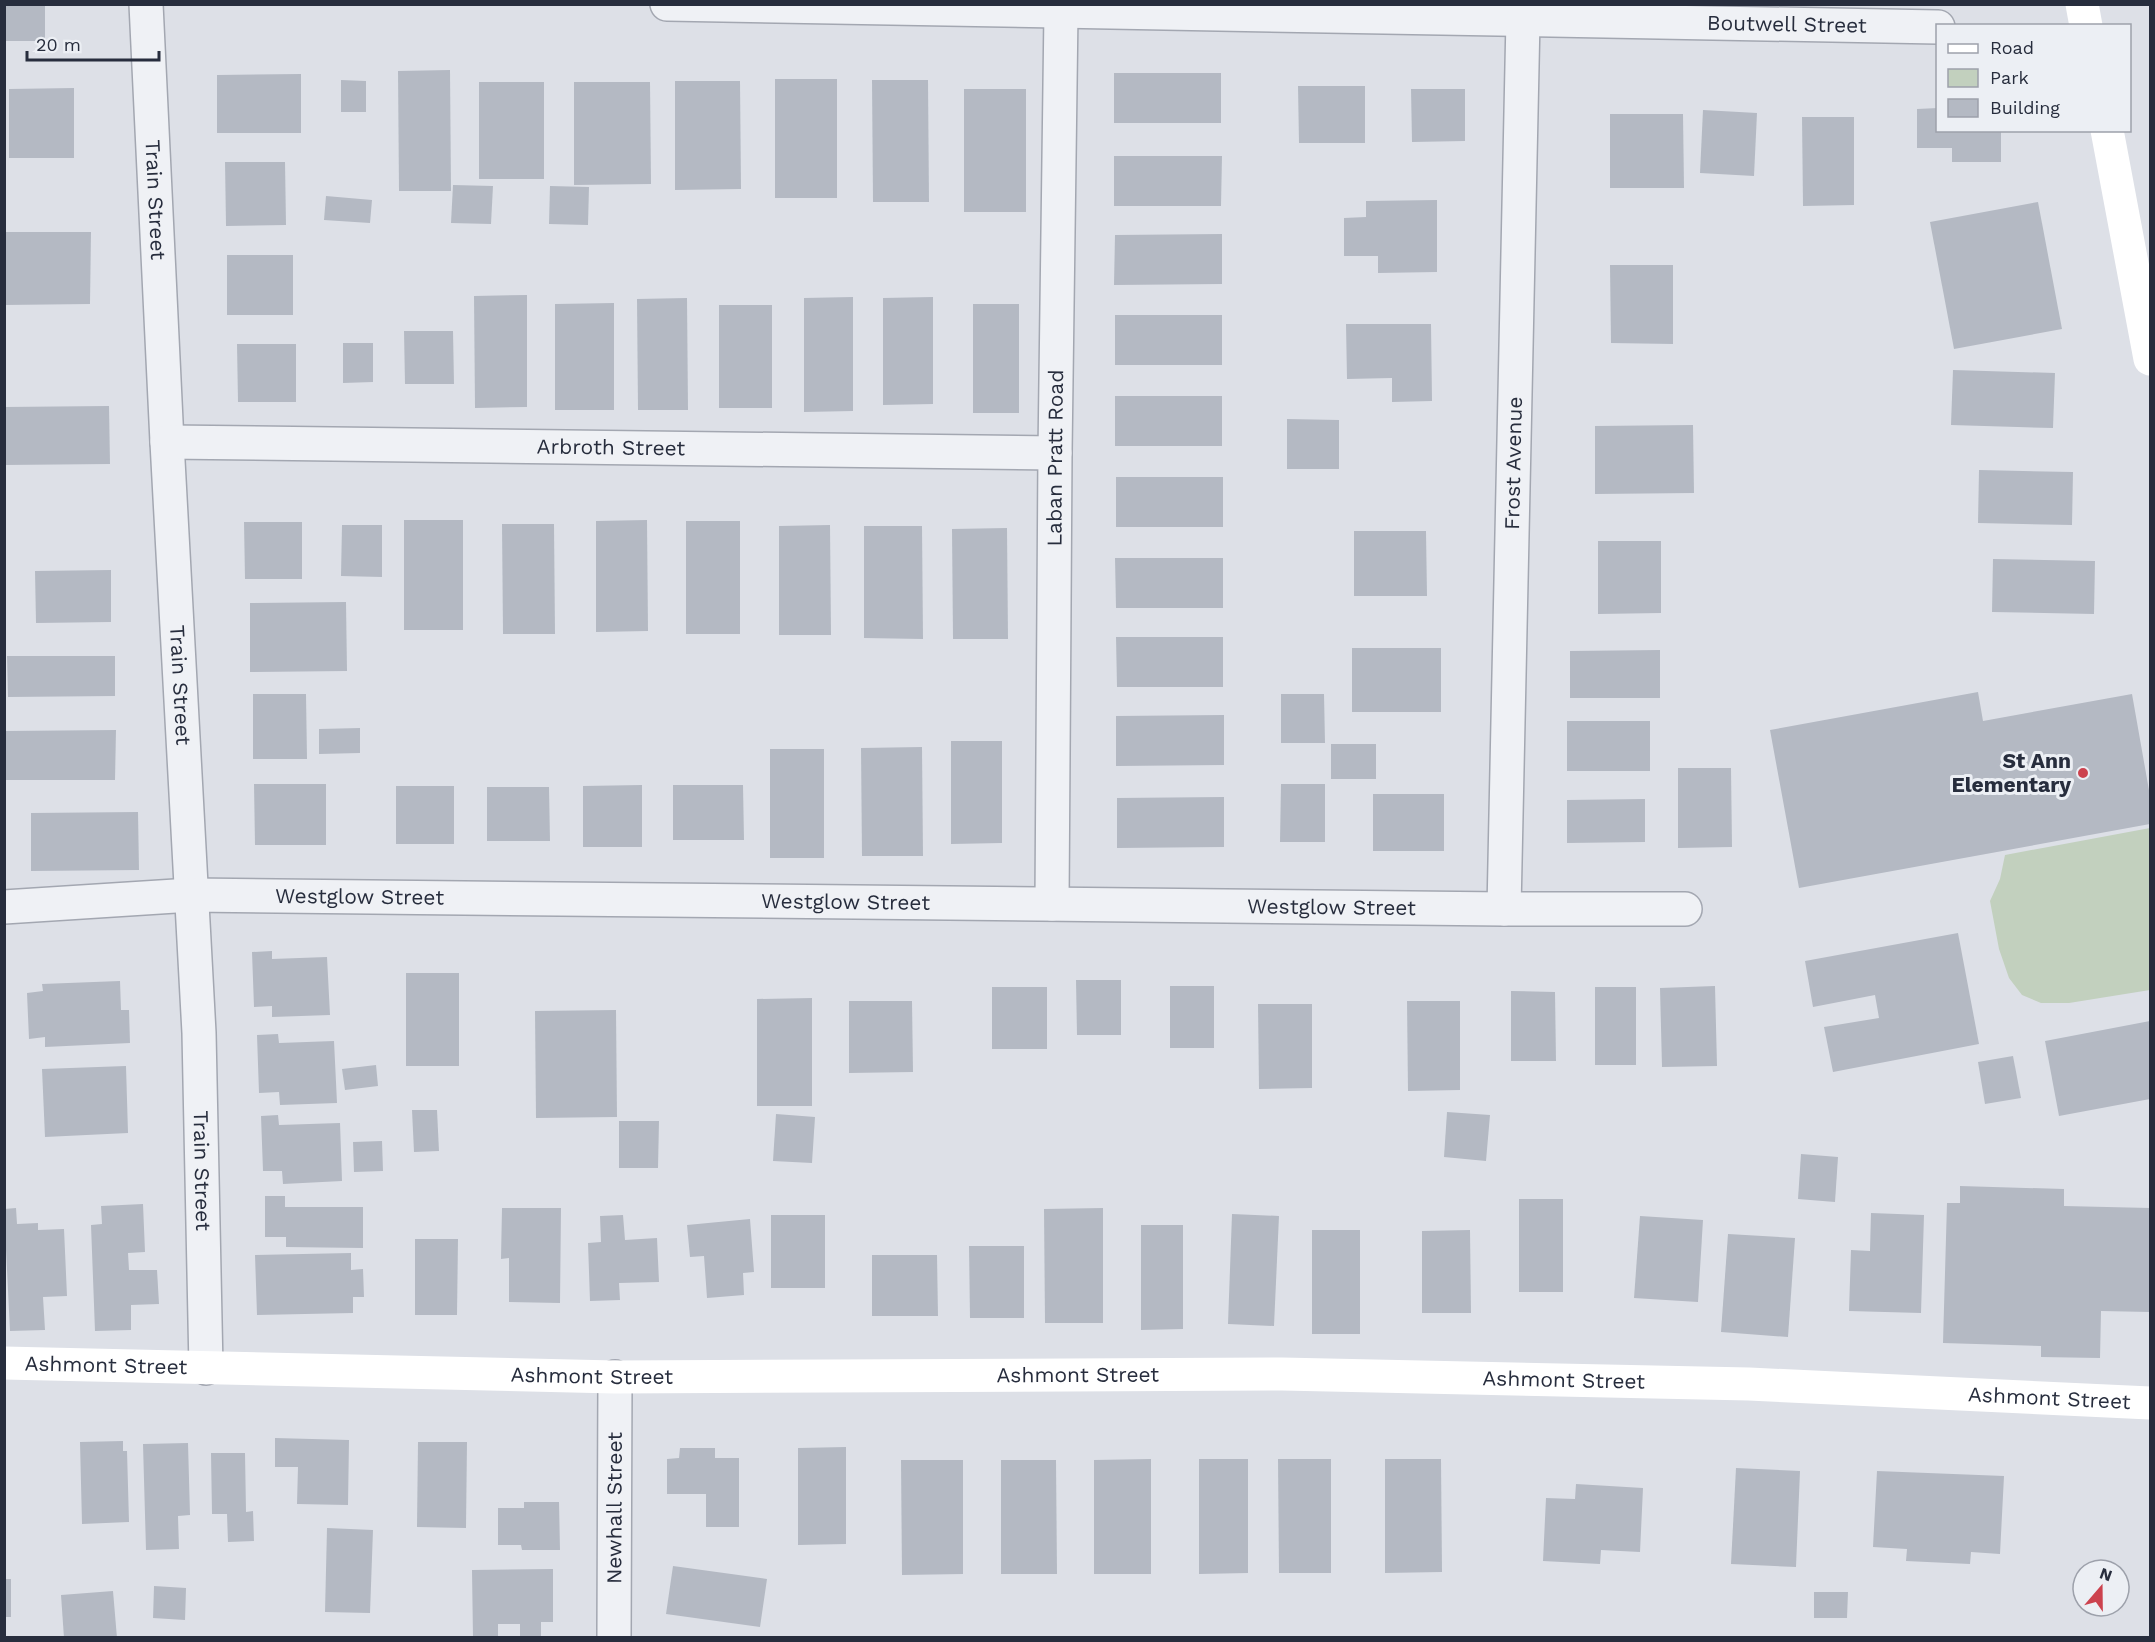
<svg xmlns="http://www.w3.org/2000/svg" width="2155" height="1642" viewBox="0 0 2155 1642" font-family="'Work Sans',sans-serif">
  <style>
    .green { fill: #c2d0be }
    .building { fill: #b4b9c3 }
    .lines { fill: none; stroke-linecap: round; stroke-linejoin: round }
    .minor-casing { stroke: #a3a7b1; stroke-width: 36 }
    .minor { stroke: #eff1f5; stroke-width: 33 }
    .secondary { stroke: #fff; stroke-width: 33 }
    .poi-dot { fill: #cc424e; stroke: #eceff4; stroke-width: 2 }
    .labels { text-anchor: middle; stroke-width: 6; stroke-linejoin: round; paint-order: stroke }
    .street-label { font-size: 21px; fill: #272d3d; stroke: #eceff4 }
    .poi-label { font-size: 21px; font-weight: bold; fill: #272d3d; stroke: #eceff4; text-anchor: end }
  </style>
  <rect width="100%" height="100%" fill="#dde0e7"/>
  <!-- green -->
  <polygon class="green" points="2150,828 2150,990 2069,1003 2041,1003 2022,995 2009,978 1999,949 1990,901 2000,879 2005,855"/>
  <!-- building -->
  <g class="building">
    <rect x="4" y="4" width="41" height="37"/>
    <polygon points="450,70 451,191 399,191 398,71"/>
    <rect x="1114" y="73" width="107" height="50"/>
    <polygon points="301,74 301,133 217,133 217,75"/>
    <rect x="775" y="79" width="62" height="119"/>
    <polygon points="341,80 366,81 366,112 341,112"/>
    <polygon points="872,80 928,80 929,202 873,202"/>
    <polygon points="675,81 740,81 741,189 675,190"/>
    <rect x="479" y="82" width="65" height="97"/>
    <polygon points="574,82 650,82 651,184 574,185"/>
    <polygon points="1298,86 1365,86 1365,143 1299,143"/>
    <polygon points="74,88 74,158 9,158 9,89"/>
    <rect x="964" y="89" width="62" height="123"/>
    <polygon points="1411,89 1465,89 1465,141 1412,142"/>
    <polygon points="1938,108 1938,130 2001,130 2001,162 1952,162 1952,148 1917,148 1917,109"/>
    <polygon points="1703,110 1757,113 1754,176 1700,173"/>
    <polygon points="1610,114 1683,114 1684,188 1610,188"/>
    <polygon points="1802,117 1854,117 1854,205 1803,206"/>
    <polygon points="1114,156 1222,156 1221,206 1114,206"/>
    <polygon points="225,162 285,162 286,225 226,226"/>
    <polygon points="453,185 493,186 491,224 451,223"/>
    <polygon points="550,186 589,187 588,225 549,224"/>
    <polygon points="326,196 372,200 370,223 324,220"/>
    <polygon points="1437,200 1437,272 1378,273 1378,256 1344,256 1344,218 1366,217 1366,201"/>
    <polygon points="2038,202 2062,329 1954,349 1930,222"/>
    <polygon points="4,232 91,232 90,304 4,305"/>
    <polygon points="1222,234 1222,284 1114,285 1115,235"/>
    <rect x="227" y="255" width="66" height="60"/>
    <polygon points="1610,265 1673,265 1673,344 1611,343"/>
    <polygon points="527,295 527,407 475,408 474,296"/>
    <polygon points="853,297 853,411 804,412 804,298"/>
    <polygon points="933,297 933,404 883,405 883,298"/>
    <polygon points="687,298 688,410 638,410 637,299"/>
    <polygon points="614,303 614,410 555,410 555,304"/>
    <rect x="973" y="304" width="46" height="109"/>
    <rect x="719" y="305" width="53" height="103"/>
    <rect x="1115" y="315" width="107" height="50"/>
    <polygon points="1346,324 1431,324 1432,401 1392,402 1392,378 1347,379"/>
    <polygon points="404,331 453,331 454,384 405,384"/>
    <polygon points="343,343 373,343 373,382 343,383"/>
    <polygon points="237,344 296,344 296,402 238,402"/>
    <polygon points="1953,370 2055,373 2053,428 1951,425"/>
    <rect x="1115" y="396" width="107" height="50"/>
    <polygon points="109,406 110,464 4,465 4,407"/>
    <polygon points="1287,419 1339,420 1339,469 1287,469"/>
    <polygon points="1693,425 1694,493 1595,494 1595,426"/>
    <polygon points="1979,470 2073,472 2072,525 1978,523"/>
    <rect x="1116" y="477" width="107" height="50"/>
    <rect x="404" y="520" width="59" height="110"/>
    <polygon points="647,520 648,631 596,632 596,521"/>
    <rect x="686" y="521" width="54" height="113"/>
    <polygon points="244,522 302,522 302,579 245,579"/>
    <polygon points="502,524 554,524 555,634 503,634"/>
    <polygon points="342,525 382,525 382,577 341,576"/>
    <polygon points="830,525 831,635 779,635 779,526"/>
    <polygon points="864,526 922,526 923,639 864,638"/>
    <polygon points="1007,528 1008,639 953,639 952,529"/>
    <polygon points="1354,531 1426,531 1427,596 1354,596"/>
    <polygon points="1598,541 1661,541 1661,613 1598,614"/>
    <polygon points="1115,558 1223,558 1223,608 1116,608"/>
    <polygon points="1993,559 2095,561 2094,614 1992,612"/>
    <polygon points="111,570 111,622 36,623 35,571"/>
    <polygon points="346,602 347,671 250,672 250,603"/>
    <polygon points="1116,637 1223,637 1223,687 1117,687"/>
    <rect x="1352" y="648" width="89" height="64"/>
    <polygon points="1660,650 1660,698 1570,698 1570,651"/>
    <polygon points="7,656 115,656 115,696 8,697"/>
    <polygon points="1978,692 1983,721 2132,694 2150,796 2150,824 1799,888 1770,730"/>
    <polygon points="253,694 306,694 307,759 253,759"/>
    <polygon points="1281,694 1324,694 1325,743 1281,743"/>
    <polygon points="1224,715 1224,765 1116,766 1116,716"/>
    <rect x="1567" y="721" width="83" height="50"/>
    <polygon points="360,728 360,753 319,754 319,729"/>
    <polygon points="116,730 115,780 6,780 6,731"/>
    <polygon points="951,741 1002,741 1002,843 951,844"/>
    <rect x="1331" y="744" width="45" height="35"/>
    <polygon points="922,747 923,856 862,856 861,748"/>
    <rect x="770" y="749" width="54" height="109"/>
    <polygon points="1678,768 1731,768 1732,847 1678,848"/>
    <polygon points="254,784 326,784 326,845 255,845"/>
    <polygon points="1281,784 1325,784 1325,842 1280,842"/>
    <polygon points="642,785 642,847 583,847 583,786"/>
    <polygon points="673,785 743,785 744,840 673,840"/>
    <rect x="396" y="786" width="58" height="58"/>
    <polygon points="487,787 549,787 550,841 487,841"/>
    <rect x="1373" y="794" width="71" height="57"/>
    <polygon points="1224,797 1224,847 1117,848 1117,798"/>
    <polygon points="1645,799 1645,842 1567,843 1567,800"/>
    <polygon points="138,812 139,870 31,871 31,813"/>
    <polygon points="1958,933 1979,1044 1833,1072 1824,1027 1879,1018 1875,995 1813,1007 1805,961"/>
    <polygon points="272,951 272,959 327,957 330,1015 272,1017 272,1006 254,1007 252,952"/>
    <rect x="406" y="973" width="53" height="93"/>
    <polygon points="1076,980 1121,980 1121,1035 1077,1035"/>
    <polygon points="120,981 121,1010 129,1010 130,1043 45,1047 45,1037 29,1039 27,993 43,991 42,984"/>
    <rect x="1170" y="986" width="44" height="62"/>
    <polygon points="1715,986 1717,1066 1662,1067 1660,988"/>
    <rect x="992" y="987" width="55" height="62"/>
    <rect x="1595" y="987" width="41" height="78"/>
    <polygon points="1511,991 1555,992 1556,1061 1511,1061"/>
    <polygon points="812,998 812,1106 757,1106 757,999"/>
    <polygon points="849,1001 912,1001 913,1072 849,1073"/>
    <polygon points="1407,1001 1460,1001 1460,1090 1408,1091"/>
    <polygon points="1258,1004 1312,1004 1312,1088 1259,1089"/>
    <polygon points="616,1010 617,1117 536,1118 535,1011"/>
    <polygon points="2150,1021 2150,1099 2059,1116 2045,1041"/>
    <polygon points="278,1034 279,1043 334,1041 337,1103 280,1105 279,1092 259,1093 257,1035"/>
    <polygon points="2013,1056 2021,1098 1985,1104 1978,1062"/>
    <polygon points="376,1065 378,1086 345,1090 342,1069"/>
    <polygon points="126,1066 128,1133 45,1137 42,1069"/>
    <polygon points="412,1110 437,1110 439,1151 414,1152"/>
    <polygon points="1447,1112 1490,1115 1486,1161 1444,1157"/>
    <polygon points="776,1114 815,1117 812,1163 773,1161"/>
    <polygon points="278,1115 279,1125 340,1123 342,1181 283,1184 282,1171 263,1171 261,1116"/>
    <polygon points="619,1121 659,1121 658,1168 619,1168"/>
    <polygon points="382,1141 383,1171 354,1172 353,1142"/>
    <polygon points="1801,1154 1838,1157 1835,1202 1798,1199"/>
    <polygon points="1960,1186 2064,1189 2064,1206 2150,1208 2150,1312 2101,1311 2100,1358 2041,1357 2041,1346 1943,1343 1947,1203 1960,1203"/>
    <polygon points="265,1196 285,1196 285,1207 363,1207 363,1248 286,1247 286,1237 265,1237"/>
    <rect x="1519" y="1199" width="44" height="93"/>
    <polygon points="143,1204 145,1252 128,1253 129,1270 157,1270 159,1304 131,1305 131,1330 95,1331 91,1225 102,1224 101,1206"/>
    <polygon points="16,1208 17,1224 38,1223 38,1230 64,1229 67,1296 43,1297 45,1330 10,1331 4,1209"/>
    <polygon points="502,1208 561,1208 560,1303 509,1302 509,1258 501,1259"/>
    <polygon points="1103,1208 1103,1323 1045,1323 1044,1209"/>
    <polygon points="1871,1213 1924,1215 1921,1313 1849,1311 1851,1250 1870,1251"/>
    <polygon points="1232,1214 1279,1216 1274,1326 1228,1324"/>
    <polygon points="623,1215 625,1240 657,1238 659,1282 619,1283 620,1300 590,1301 588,1243 601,1242 600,1216"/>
    <rect x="771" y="1215" width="54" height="73"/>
    <polygon points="1640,1216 1703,1220 1698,1302 1634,1298"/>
    <polygon points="750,1219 754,1272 743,1273 744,1295 707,1298 704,1256 690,1257 687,1225"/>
    <polygon points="1141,1225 1183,1225 1183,1329 1141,1330"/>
    <rect x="1312" y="1230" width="48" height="104"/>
    <polygon points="1470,1230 1471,1313 1422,1313 1422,1231"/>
    <polygon points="1728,1234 1795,1238 1788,1337 1721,1332"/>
    <polygon points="415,1239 458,1239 457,1315 415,1315"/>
    <polygon points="969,1246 1024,1246 1024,1318 970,1318"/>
    <polygon points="351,1253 351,1270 363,1269 364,1297 353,1297 353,1313 257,1315 255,1255"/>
    <polygon points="872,1255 937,1255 938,1316 872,1316"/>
    <polygon points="275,1438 349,1440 348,1505 297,1504 298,1467 275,1467"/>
    <polygon points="123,1441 123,1451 127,1451 129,1522 82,1524 80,1442"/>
    <polygon points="418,1442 467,1442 466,1528 417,1527"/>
    <polygon points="188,1443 190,1515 178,1516 179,1549 146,1550 143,1444"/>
    <polygon points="846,1447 846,1544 798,1545 798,1448"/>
    <polygon points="680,1448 715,1448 715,1458 739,1458 739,1527 706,1527 706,1494 667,1494 667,1459 679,1458"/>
    <polygon points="211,1453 245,1453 246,1512 253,1511 254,1541 228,1542 227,1514 212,1514"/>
    <polygon points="1151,1459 1151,1574 1094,1574 1094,1460"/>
    <polygon points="1199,1459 1248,1459 1248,1573 1199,1574"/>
    <polygon points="1278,1459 1331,1459 1331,1573 1279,1573"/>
    <polygon points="1385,1459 1441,1459 1442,1572 1385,1573"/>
    <polygon points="901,1460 963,1460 963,1574 902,1575"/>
    <polygon points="1001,1460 1056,1460 1057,1574 1001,1574"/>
    <polygon points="1736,1468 1800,1471 1796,1567 1731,1564"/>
    <polygon points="1877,1471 2004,1476 2000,1554 1971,1552 1970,1564 1906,1561 1907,1549 1873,1547"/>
    <polygon points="1576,1484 1643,1488 1640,1552 1601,1550 1600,1564 1543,1561 1546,1498 1575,1499"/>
    <polygon points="524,1502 559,1502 560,1550 522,1550 521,1545 498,1545 498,1508 524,1508"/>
    <polygon points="327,1528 373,1530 370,1613 325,1612"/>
    <polygon points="673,1566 767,1579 760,1627 666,1614"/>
    <polygon points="553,1569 553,1622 541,1622 541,1636 520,1636 520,1624 498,1624 498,1638 473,1638 472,1570"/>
    <rect x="5" y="1579" width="6" height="38"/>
    <polygon points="154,1586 186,1588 185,1620 153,1618"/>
    <polygon points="113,1591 117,1638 64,1638 61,1595"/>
    <polygon points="1814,1592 1848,1592 1847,1618 1814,1618"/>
  </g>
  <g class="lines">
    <!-- minor casing -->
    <g class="minor-casing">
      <g id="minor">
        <path id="s1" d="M146 4 167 442 199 1033 206 1368"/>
        <path id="s2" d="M667 4 1938 27"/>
        <path id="s3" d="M167 442 1055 453"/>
        <path id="s4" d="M1052 904 1055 453 1061 12"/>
        <path id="s5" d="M4 907 191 895 1504 909H1685"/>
        <path id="s6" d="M1504 909 1523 19"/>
        <path id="s7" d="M614 1638 615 1377"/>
      </g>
    </g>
    <!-- minor -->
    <use href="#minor" class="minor"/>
    <!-- secondary -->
    <g class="secondary">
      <polyline points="2082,4 2086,26"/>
      <polyline points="2107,130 2150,359"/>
      <path id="s8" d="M4 1363 615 1377 1282 1374 1749 1384 2150 1403"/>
    </g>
  </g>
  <!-- markers -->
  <circle class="poi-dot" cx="2083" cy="773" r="6"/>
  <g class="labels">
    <!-- street labels -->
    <g class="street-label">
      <text dy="7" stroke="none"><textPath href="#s2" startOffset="1120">Boutwell Street</textPath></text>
      <text dy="7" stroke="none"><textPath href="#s1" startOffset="196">Train Street</textPath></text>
      <text dy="7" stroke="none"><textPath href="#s3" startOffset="444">Arbroth Street</textPath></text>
      <text dy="7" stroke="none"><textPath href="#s4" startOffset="446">Laban Pratt Road</textPath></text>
      <text dy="7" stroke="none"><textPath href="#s6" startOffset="446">Frost Avenue</textPath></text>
      <text dy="7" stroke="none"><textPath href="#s1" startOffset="682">Train Street</textPath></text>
      <text dy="7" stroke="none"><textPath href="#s5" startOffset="356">Westglow Street</textPath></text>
      <text dy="7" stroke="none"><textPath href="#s5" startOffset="842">Westglow Street</textPath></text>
      <text dy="7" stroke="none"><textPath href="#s5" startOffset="1328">Westglow Street</textPath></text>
      <text dy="7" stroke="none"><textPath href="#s1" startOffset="1168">Train Street</textPath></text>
      <text dy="7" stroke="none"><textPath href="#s8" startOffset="102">Ashmont Street</textPath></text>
      <text dy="7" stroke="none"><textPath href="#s8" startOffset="588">Ashmont Street</textPath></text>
      <text dy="7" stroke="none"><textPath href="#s8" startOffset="1074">Ashmont Street</textPath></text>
      <text dy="7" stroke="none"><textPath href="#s8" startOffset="1560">Ashmont Street</textPath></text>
      <text dy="7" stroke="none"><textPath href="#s8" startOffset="2046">Ashmont Street</textPath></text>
      <text dy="7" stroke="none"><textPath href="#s7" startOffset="130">Newhall Street</textPath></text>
    </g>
    <!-- poi labels -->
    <g class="poi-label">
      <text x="2071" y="768">St Ann<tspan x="2071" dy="24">Elementary</tspan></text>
    </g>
  </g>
  <!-- border -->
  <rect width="2155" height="1642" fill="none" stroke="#272d3d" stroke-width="12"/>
  <!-- legend -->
  <rect x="1936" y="24" width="195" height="108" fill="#eceff4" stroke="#9da1ab" stroke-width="1.5"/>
  <rect x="1948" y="44" width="30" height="9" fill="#ffffff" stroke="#9da1ab" stroke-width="1.5"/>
  <text x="1990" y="54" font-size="18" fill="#272d3d">Road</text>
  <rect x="1948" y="69" width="30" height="18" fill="#c2d0be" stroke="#9da1ab" stroke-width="1.5"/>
  <text x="1990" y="84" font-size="18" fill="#272d3d">Park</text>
  <rect x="1948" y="99" width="30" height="18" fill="#b4b9c3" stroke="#9da1ab" stroke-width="1.5"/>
  <text x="1990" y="114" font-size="18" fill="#272d3d">Building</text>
  <!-- north arrow -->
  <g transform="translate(2101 1588) rotate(20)"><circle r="28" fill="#eceff4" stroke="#9da1ab" stroke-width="1.5"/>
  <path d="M0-4.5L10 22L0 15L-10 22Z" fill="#cc424e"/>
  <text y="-9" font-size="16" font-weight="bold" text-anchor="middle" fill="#272d3d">N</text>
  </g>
  <!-- scale -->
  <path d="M27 51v9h132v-9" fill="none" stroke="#272d3d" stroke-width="3"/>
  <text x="36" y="51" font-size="18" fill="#272d3d" stroke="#eceff4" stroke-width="4.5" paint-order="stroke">20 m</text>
</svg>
